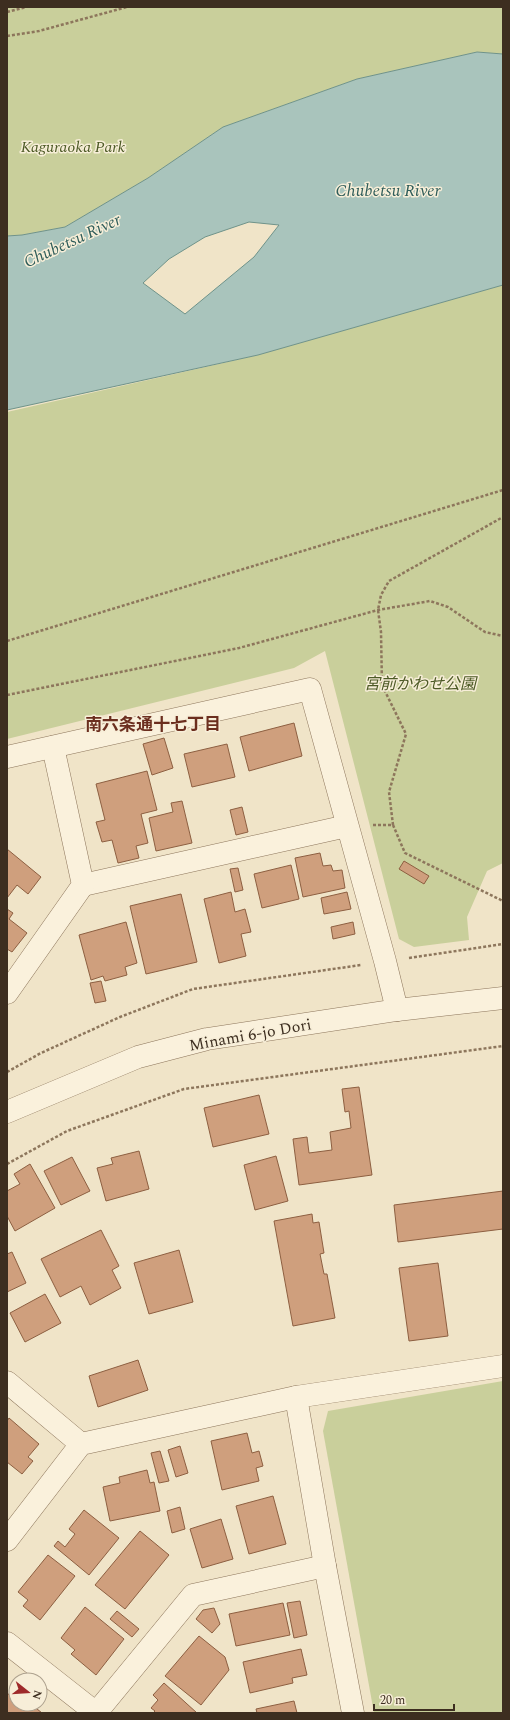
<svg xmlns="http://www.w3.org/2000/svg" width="510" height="1720" viewBox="0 0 510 1720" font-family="Spectral,'Noto Sans JP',serif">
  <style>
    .green { fill: #c9cf9b }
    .water { fill: #a9c4bc; stroke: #6f938a; fill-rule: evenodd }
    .building { fill: #cf9f7d; stroke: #8d5f41 }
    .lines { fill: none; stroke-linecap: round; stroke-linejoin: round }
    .minor-casing { stroke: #8d765c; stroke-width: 23 }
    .tertiary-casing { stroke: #8d765c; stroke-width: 23 }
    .path { stroke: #8d765c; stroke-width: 2.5; stroke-dasharray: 3 2; stroke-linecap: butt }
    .minor { stroke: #faf1dc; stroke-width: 22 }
    .tertiary { stroke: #faf1dc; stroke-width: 22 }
    .labels { text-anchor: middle; stroke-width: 3; stroke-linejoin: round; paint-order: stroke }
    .park-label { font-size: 16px; font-style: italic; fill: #4d5a26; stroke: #f7eed8 }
    .street-label { font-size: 16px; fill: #3d2e20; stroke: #f7eed8 }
    .water-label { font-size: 17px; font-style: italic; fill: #2f5d5a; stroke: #f7eed8 }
    .neighbourhood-label { font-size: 17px; font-weight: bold; fill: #6b2e1e; stroke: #f7eed8 }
  </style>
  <rect width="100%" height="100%" fill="#f0e4c8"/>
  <!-- green -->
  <g class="green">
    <polygon points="7,7 503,7 503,54 477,52 357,79 223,127 148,178 65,227 22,235 7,236"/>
    <polygon points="503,285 503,863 487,871 467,917 469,940 414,947 399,939 325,651 294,668 7,739 7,412 258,355"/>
    <polygon points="503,1381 503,1713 374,1713 323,1431 328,1411"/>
  </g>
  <!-- water -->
  <path class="water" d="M477 52 503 54V285L258 355 7 410V236L22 235 65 227 148 178 223 127 357 79ZM249 222 279 225 254 257 185 314 143 283 169 259 205 237Z"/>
  <!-- building -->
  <g class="building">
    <polygon points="294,723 302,756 249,771 240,737"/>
    <polygon points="164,738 173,768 152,775 143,744"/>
    <polygon points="227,744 235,777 192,787 184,754"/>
    <polygon points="147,771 157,810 141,814 148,843 136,846 139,858 118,863 112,840 102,842 96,822 105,820 96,784"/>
    <polygon points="182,801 192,843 156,851 149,818 173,812 171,803"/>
    <polygon points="242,807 248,832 236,835 230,810"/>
    <polygon points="7,849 41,877 28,894 17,885 7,898"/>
    <polygon points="320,853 323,866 331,865 333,871 342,870 345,888 303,897 295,858"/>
    <polygon points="404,861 429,876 424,884 399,869"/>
    <polygon points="291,865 299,899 262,908 254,874"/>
    <polygon points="238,868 243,890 235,892 230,869"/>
    <polygon points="231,892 235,912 245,909 251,932 241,934 246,956 219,963 204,899"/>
    <polygon points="347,892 351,909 324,914 321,898"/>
    <polygon points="181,894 197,962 146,974 130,906"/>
    <polygon points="7,909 13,913 9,919 27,933 12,952 7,949"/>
    <polygon points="126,922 137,963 125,967 127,975 105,981 103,976 91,980 79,935"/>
    <polygon points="353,922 355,934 333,939 331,927"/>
    <polygon points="101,981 106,1001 95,1003 90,983"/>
    <polygon points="359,1087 372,1175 299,1185 293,1139 307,1137 309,1153 332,1150 330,1132 351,1128 349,1111 345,1112 342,1089"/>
    <polygon points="259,1095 269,1134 213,1147 204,1108"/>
    <polygon points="139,1151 149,1189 106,1201 97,1168 113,1164 111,1158"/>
    <polygon points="276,1156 288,1201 255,1210 244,1165"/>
    <polygon points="72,1157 90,1191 61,1205 44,1171"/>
    <polygon points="30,1164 55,1208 15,1231 7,1216 7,1191 20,1184 14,1174"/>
    <polygon points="503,1191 503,1229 398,1242 394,1205"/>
    <polygon points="312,1214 313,1223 319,1222 324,1253 320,1254 324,1274 327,1274 335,1318 293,1326 274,1221"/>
    <polygon points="101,1230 119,1266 112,1270 121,1288 90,1305 81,1286 60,1297 41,1259"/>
    <polygon points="179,1250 193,1302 149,1314 134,1263"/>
    <polygon points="12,1252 26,1283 7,1292 7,1254"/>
    <polygon points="438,1263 448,1336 409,1341 399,1268"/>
    <polygon points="45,1294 61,1323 25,1342 10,1313"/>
    <polygon points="138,1360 148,1390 98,1407 89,1376"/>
    <polygon points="9,1418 39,1444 28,1457 33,1461 22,1474 7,1462 7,1421"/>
    <polygon points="247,1433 252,1453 259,1451 263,1466 256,1468 259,1481 222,1490 211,1441"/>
    <polygon points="180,1446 188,1473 176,1477 168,1450"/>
    <polygon points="160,1451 169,1481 159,1483 151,1453"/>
    <polygon points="147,1470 150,1483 154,1482 160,1511 110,1521 103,1487 120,1483 119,1477"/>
    <polygon points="273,1496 286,1544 249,1554 236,1506"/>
    <polygon points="180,1507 185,1529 172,1533 167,1511"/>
    <polygon points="84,1510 119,1538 89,1575 54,1546 58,1541 65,1547 75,1534 69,1529"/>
    <polygon points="221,1519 233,1559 202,1568 190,1529"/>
    <polygon points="140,1531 169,1555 125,1609 95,1585"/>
    <polygon points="48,1555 75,1576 40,1620 23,1606 28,1600 18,1592"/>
    <polygon points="300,1601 307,1635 294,1638 287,1603"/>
    <polygon points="283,1603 290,1635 236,1646 229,1614"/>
    <polygon points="85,1607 124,1639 96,1675 71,1654 75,1650 61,1638"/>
    <polygon points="214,1608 220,1624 212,1633 196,1619 203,1610"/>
    <polygon points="117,1611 139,1629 132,1637 110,1619"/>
    <polygon points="199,1636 225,1657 229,1670 201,1705 165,1676"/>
    <polygon points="301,1649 307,1675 292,1678 293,1683 250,1693 243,1662"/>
    <polygon points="164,1683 197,1713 153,1713 155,1711 151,1708 158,1700 153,1695"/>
    <polygon points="13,1689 16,1692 16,1704 31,1704 42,1713 7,1713 7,1696"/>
    <polygon points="294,1701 297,1713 257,1713 256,1709"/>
  </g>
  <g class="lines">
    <!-- minor casing -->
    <g class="minor-casing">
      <g id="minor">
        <polyline points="7,757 310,689 385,961 397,1010"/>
        <polyline points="83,885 347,826"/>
        <polyline points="7,993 83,885 53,747"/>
        <polyline points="7,1382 81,1444"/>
        <polyline points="296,1397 325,1566 353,1713"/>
        <polyline points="7,1540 81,1444 296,1397 503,1366"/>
        <polyline points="7,1643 96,1713"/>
        <polyline points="96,1713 193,1595 325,1566"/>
      </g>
    </g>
    <!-- tertiary casing -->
    <g class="tertiary-casing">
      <polyline id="tertiary" points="7,1112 138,1057 207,1039 397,1010 503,998"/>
    </g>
    <!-- path -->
    <g class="path">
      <polyline points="7,12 26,7"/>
      <polyline points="7,36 39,31 127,7"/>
      <polyline points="7,641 503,490"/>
      <polyline points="7,695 239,648 378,610 430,601 448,607 485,632 503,636"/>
      <polyline points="373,825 393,825 405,853 503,901"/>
      <polyline points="393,825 389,792 406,734 382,685 381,632 378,610 381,595 389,581 503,517"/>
      <polyline points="409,958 503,944"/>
      <polyline points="7,1072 41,1053 120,1017 193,989 361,965"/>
      <polyline points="7,1164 67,1131 184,1089 503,1046"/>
    </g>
    <!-- minor -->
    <use href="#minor" class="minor"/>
    <!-- tertiary -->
    <use href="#tertiary" class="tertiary"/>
  </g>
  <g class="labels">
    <!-- park labels -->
    <g class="park-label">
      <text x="73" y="152">Kaguraoka Park</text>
      <text x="420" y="689">宮前かわせ公園</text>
    </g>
    <!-- street labels -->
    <g class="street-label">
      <text transform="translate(250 1034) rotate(-10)" y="6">Minami 6-jo Dori</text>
    </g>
    <!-- water labels -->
    <g class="water-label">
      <text x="388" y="196">Chubetsu River</text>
      <text transform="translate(72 240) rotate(-25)" y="6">Chubetsu River</text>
    </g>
    <!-- neighbourhood labels -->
    <g class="neighbourhood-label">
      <text x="153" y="730">南六条通十七丁目</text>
    </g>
  </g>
  <!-- border -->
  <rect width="510" height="1720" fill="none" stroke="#3d2e20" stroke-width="16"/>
  <!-- north arrow -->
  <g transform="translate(28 1692) rotate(107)"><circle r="19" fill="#f7eed8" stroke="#ada18e"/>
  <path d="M0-3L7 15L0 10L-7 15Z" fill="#9e2a2b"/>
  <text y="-6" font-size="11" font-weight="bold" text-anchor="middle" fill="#3d2e20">N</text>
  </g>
  <!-- scale -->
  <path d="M374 1704v6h80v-6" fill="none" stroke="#3d2e20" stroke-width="2"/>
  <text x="380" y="1704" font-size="12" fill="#3d2e20" stroke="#f7eed8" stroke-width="3" paint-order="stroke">20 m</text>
</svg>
